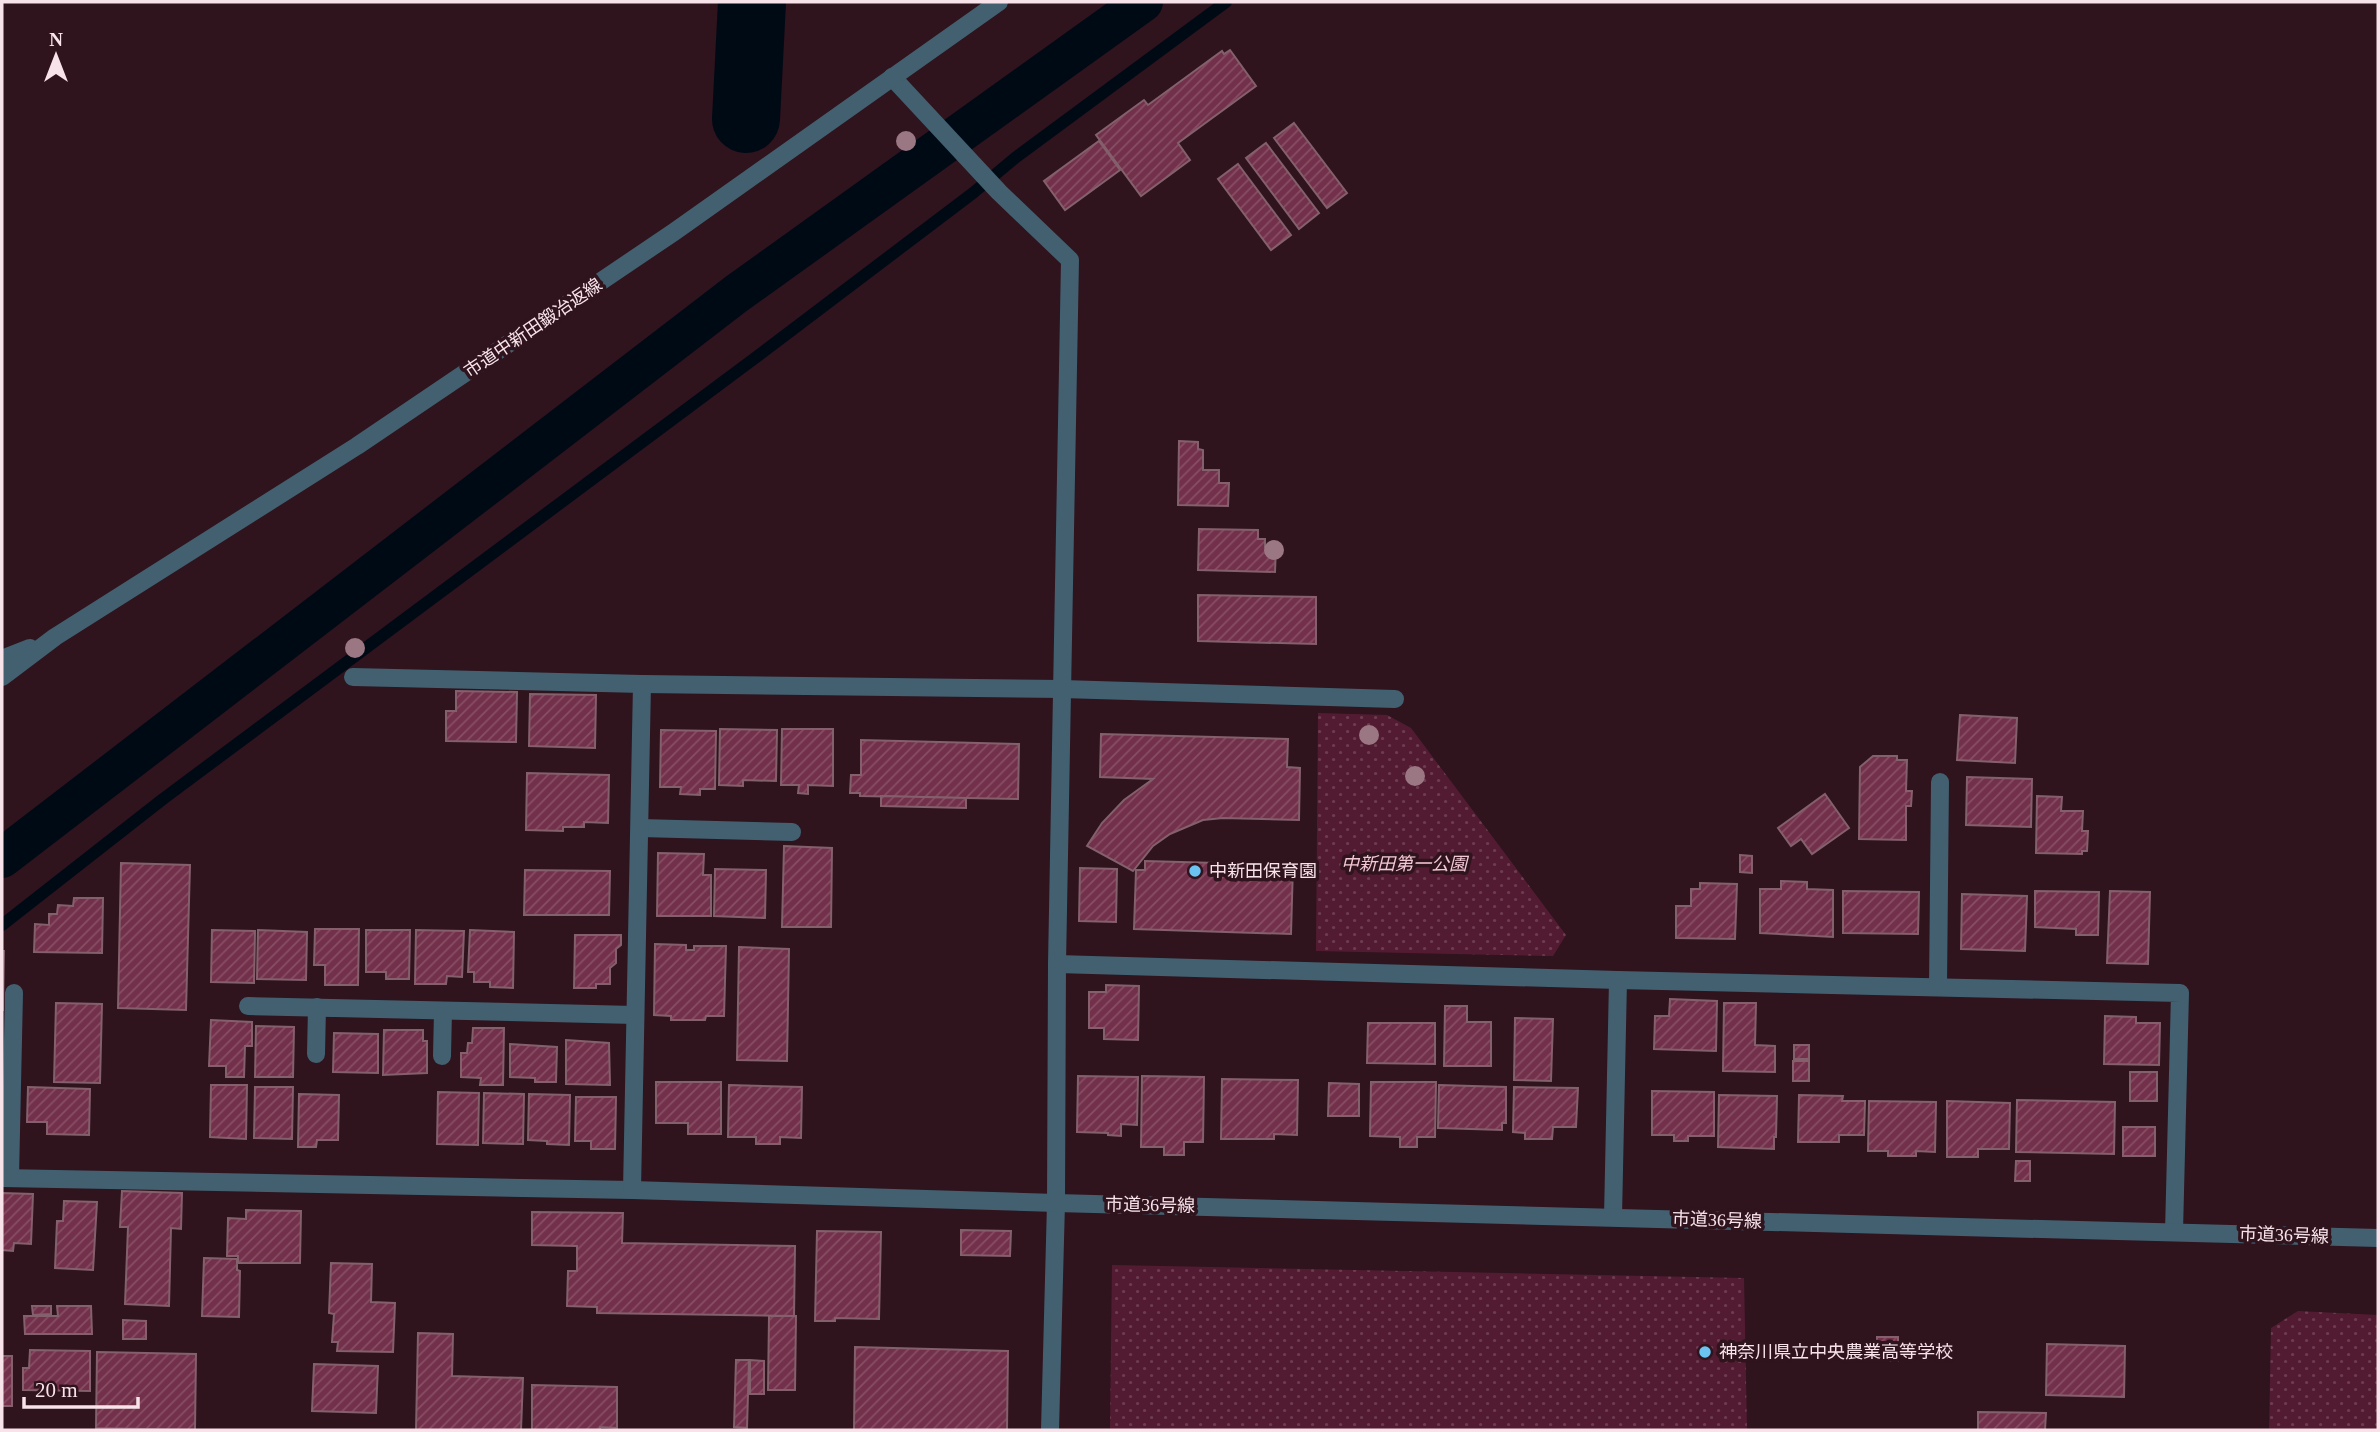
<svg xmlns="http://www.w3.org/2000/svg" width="2380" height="1432" viewBox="0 0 2380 1432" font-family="'Times New Roman','Noto Sans JP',serif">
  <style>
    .green { fill: url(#green-dots) }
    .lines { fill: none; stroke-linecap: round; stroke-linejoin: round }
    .stream { stroke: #000a15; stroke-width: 12 }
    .canal { stroke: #000a15; stroke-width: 40 }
    .river { stroke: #000a15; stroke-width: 68 }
    .building { fill: url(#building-hatch); stroke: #83606c; stroke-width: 2 }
    .service { stroke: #426070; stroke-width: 18 }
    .minor { stroke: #426070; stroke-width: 18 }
    .tertiary { stroke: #426070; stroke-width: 18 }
    .tree { fill: #9a7782 }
    .poi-dot { fill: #6ac3f1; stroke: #2f131d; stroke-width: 2.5 }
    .labels { text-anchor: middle; stroke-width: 7; stroke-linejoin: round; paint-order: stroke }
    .street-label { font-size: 18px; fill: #f8e3ea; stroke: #2f131d }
    .park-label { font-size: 18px; font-style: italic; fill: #f2c8d5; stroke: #2f131d }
    .poi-label { font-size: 18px; fill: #f8e3ea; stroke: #2f131d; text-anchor: start }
  </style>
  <defs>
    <pattern id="green-dots" width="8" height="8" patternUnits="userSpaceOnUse" patternTransform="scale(1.75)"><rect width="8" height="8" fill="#531b32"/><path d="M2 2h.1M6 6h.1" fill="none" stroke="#6c3c50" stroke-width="1.8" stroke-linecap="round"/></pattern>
    <pattern id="building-hatch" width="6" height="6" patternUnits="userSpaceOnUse" patternTransform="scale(1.75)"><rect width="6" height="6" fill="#72304a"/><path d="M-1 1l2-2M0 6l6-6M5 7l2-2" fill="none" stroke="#874e64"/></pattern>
  </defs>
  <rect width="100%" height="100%" fill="#2f131d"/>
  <!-- green -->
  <g class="green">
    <polygon points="1318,713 1387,715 1411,728 1566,935 1553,956 1316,951"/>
    <polygon points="1112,1265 1744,1278 1747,1430 1110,1430"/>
    <polygon points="2298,1311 2378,1315 2378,1430 2269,1430 2271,1328"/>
  </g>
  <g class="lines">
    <!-- stream -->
    <polyline class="stream" points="2,925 163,799 755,358 973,193 1015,158 1226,2"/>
    <!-- canal -->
    <polyline class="canal" points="2,858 736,294 1143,2"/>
    <!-- river -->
    <polyline class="river" points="746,119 752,2"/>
  </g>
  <!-- building -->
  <g class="building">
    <polygon points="1230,50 1256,86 1178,143 1190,160 1141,196 1096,135 1144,100 1148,105 1222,51 1224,54"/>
    <polygon points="1294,123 1347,193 1327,208 1274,138"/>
    <polygon points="1099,141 1120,170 1065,210 1044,181"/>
    <polygon points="1266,143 1319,213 1299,229 1246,158"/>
    <polygon points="1238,164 1291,235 1271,250 1218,179"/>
    <polygon points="1179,441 1198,442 1198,449 1203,450 1203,470 1219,470 1219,483 1229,483 1228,506 1178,505"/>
    <polygon points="1199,529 1258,530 1258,539 1265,539 1265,547 1276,547 1275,572 1198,570"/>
    <polygon points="1198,595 1316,597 1316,644 1198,641"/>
    <polygon points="456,691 517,692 516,742 446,741 446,711 456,711"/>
    <polygon points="530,694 596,695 595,748 529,746"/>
    <polygon points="1960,715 2017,718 2015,763 1957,760"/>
    <polygon points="720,729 777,730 776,781 743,780 743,786 719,785"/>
    <polygon points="782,729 833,729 833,786 808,785 808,794 798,793 799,785 781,785"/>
    <polygon points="661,730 716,731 715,789 700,789 700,795 680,794 681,787 660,787"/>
    <polygon points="1101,734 1288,739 1287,767 1300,768 1299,820 1223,818 1203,820 1170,834 1153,846 1133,871 1087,846 1102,823 1124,800 1153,779 1100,777"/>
    <polygon points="861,740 1019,744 1018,799 860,796 860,793 850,793 851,775 861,775"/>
    <polygon points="1873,756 1897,756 1897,760 1907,760 1906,791 1912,791 1911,806 1906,806 1906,840 1859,839 1860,767"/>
    <polygon points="527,773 609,775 608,823 584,822 584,827 563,827 563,831 526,830"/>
    <polygon points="1967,777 2032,779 2031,827 1966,825"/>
    <polygon points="1825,794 1849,828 1812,854 1801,839 1791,846 1778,828"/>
    <polygon points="881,796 966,798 966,808 881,806"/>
    <polygon points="2037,796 2062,797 2061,811 2083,811 2082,831 2088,831 2087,851 2082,851 2082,854 2036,853"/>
    <polygon points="784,846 832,848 831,927 782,927"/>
    <polygon points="658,853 704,854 703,875 711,875 711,916 657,916"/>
    <polygon points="1740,855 1752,856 1752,873 1740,872"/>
    <polygon points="1145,861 1293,865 1291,934 1134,929 1136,870 1145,870"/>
    <polygon points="121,863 190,865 186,1010 118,1008"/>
    <polygon points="1080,868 1117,869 1116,922 1079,921"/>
    <polygon points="715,869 766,870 765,918 714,916"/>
    <polygon points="525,870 610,871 609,915 524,915"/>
    <polygon points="1781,881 1807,882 1807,889 1833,890 1833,937 1760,933 1760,889 1781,889"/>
    <polygon points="1700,883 1737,884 1735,939 1676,938 1676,906 1691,906 1691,889 1700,889"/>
    <polygon points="1843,891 1919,892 1918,934 1843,933"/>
    <polygon points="2035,891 2099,892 2098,935 2076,935 2076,929 2035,927"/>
    <polygon points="2110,891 2150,892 2148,964 2107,963"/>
    <polygon points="1962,894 2027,896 2025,951 1961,949"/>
    <polygon points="74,898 103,898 102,953 34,952 35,924 49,925 49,914 57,914 58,905 73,906"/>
    <polygon points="315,929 359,929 358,985 325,985 325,965 314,965"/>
    <polygon points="212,930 255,931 254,983 211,982"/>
    <polygon points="258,930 307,932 306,980 257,979"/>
    <polygon points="366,930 410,930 409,979 386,979 386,972 366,972"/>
    <polygon points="416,930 464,931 462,977 447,976 446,984 415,984"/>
    <polygon points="470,930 514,932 513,988 490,987 490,982 474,982 474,972 468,972"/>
    <polygon points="575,935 621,935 621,945 616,949 616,963 610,968 610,984 596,984 596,988 574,988"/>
    <polygon points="655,944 686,945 686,950 694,950 694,946 726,946 724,1016 706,1016 705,1020 671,1020 671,1016 654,1015"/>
    <polygon points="739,947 789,949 787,1061 737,1060"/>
    <polygon points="2,951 4,951 3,1010 2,1010"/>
    <polygon points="1106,985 1139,986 1138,1040 1104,1039 1104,1028 1089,1028 1089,992 1106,992"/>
    <polygon points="1670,999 1717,1001 1716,1051 1654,1049 1655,1016 1669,1016"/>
    <polygon points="56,1003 102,1004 100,1083 54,1082"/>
    <polygon points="1724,1003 1756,1003 1755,1045 1775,1046 1775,1072 1723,1071"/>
    <polygon points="1445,1006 1467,1006 1467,1022 1491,1022 1491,1066 1444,1066"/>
    <polygon points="2105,1016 2136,1017 2136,1023 2160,1023 2159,1065 2104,1064"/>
    <polygon points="1515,1018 1553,1019 1551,1081 1514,1080"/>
    <polygon points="211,1020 252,1022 252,1046 245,1046 244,1077 226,1077 226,1066 209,1066"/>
    <polygon points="1368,1023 1435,1023 1435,1064 1367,1063"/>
    <polygon points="256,1026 294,1027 293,1077 255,1077"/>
    <polygon points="473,1028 504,1028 503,1085 480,1085 481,1078 461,1077 461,1053 467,1053 468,1043 472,1043"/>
    <polygon points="384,1030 423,1030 423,1041 427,1041 427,1073 383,1075"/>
    <polygon points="334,1033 378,1034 378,1073 333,1072"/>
    <polygon points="566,1040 609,1043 610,1085 566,1084"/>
    <polygon points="510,1044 557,1047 556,1082 535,1082 535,1078 510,1077"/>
    <rect x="1794" y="1045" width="15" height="14"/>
    <rect x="1793" y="1061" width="16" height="20"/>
    <rect x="2130" y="1072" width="27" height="29"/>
    <polygon points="1078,1076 1138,1077 1137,1125 1121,1124 1121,1136 1108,1135 1108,1133 1077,1132"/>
    <polygon points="1142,1076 1204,1077 1203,1142 1184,1142 1184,1155 1164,1155 1164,1147 1141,1147"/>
    <polygon points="1222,1079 1298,1080 1297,1135 1274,1134 1274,1139 1221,1139"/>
    <polygon points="656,1082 721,1082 721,1134 688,1134 688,1123 656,1123"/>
    <polygon points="1371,1082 1436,1082 1435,1137 1417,1137 1417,1147 1400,1147 1400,1137 1370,1136"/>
    <polygon points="1329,1083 1359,1084 1359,1116 1328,1116"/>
    <polygon points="211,1085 247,1085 246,1139 210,1137"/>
    <polygon points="729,1085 802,1087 801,1138 780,1137 780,1144 756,1144 756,1137 728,1137"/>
    <polygon points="1439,1085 1506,1087 1506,1123 1502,1123 1502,1130 1438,1128"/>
    <polygon points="28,1087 90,1089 89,1135 47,1134 47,1122 27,1122"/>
    <polygon points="255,1087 293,1087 292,1139 254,1138"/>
    <polygon points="1514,1087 1578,1088 1576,1127 1553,1127 1552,1139 1525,1139 1525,1133 1513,1132"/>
    <polygon points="1652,1091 1714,1092 1714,1136 1688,1136 1688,1141 1674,1141 1674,1135 1652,1135"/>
    <polygon points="438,1092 479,1093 478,1145 437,1144"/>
    <polygon points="484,1093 524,1094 523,1144 483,1143"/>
    <polygon points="299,1094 339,1095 338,1140 317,1140 316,1147 298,1147"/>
    <polygon points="529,1094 570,1095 569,1145 547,1144 547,1141 528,1140"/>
    <polygon points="1719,1095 1777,1096 1776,1137 1774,1137 1774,1149 1718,1147"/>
    <polygon points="1799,1095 1843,1096 1842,1101 1865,1101 1864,1135 1839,1135 1839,1142 1798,1142"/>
    <polygon points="576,1097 616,1097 615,1149 591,1149 591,1141 575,1141"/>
    <polygon points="2017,1100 2115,1102 2114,1154 2016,1152"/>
    <polygon points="1869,1101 1936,1102 1935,1152 1916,1151 1916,1156 1888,1156 1888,1151 1868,1151"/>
    <polygon points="1947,1101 2010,1103 2009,1149 1978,1149 1978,1157 1947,1157"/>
    <rect x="2123" y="1127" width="32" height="29"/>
    <polygon points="2016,1161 2030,1161 2030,1181 2015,1181"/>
    <polygon points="122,1191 182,1193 181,1229 171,1228 169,1306 125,1304 128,1227 120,1227"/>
    <polygon points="2,1193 33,1194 31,1244 14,1243 13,1251 2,1250"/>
    <polygon points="64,1201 97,1202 93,1270 55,1268 57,1221 63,1221"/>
    <polygon points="246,1210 301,1211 300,1263 238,1263 238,1256 227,1256 228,1218 246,1219"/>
    <polygon points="532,1212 623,1213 622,1243 795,1246 794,1316 597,1313 597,1307 567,1306 568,1271 577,1271 577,1246 532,1245"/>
    <polygon points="961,1230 1011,1231 1010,1256 961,1255"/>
    <polygon points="817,1231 881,1232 879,1319 835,1318 835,1321 815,1321"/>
    <polygon points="204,1258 237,1259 237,1270 240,1271 239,1317 202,1316"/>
    <polygon points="331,1263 372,1264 371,1302 395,1303 393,1352 337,1351 338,1342 332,1342 334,1314 329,1313"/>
    <polygon points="32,1306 51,1306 51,1314 33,1315"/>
    <polygon points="57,1306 91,1306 92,1334 25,1334 24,1316 58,1316"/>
    <polygon points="769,1316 796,1316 795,1390 768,1390"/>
    <polygon points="123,1320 146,1321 146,1339 123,1339"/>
    <polygon points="418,1333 453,1334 452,1376 523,1378 521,1430 416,1430"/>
    <polygon points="1877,1337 1898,1337 1898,1361 1877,1360"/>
    <polygon points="2047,1344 2125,1346 2124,1397 2046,1395"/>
    <polygon points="855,1347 1008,1351 1007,1430 854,1430"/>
    <polygon points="30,1350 90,1351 90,1391 23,1390 23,1368 29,1368"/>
    <polygon points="97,1352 196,1354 195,1430 96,1428"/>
    <rect x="2" y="1356" width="10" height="50"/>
    <polygon points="736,1360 749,1360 747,1428 734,1427"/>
    <polygon points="750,1360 764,1361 764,1394 750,1394"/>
    <polygon points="314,1364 378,1366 376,1413 312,1411"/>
    <polygon points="532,1385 617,1387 617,1428 600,1427 600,1430 532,1430"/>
    <polygon points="1978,1412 2046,1413 2045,1430 1978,1430"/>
  </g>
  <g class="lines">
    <!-- service -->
    <g class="service">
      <polyline points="1062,689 1395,699"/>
      <polyline points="640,828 792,832"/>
      <polyline points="248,1006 635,1015"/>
      <polyline points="316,1054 317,1007"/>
      <polyline points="442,1056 443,1011"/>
      <polyline points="10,1178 14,993"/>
      <polyline points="1050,1430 1056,1203"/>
    </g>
    <!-- minor -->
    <g class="minor">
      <polyline points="353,677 642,684 1062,689"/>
      <polyline points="1057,964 1618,980 2180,993 2174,1232"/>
      <polyline points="1938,987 1940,782"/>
      <polyline points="2,1178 632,1190 1056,1203 1057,964 1070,260 999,192 892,77"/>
      <polyline points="632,1190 642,684"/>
      <polyline points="1613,1217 1618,980"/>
    </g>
    <!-- tertiary -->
    <g class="tertiary">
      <polyline points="2,659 30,648"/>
      <polyline points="2,677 55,637 357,446 674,232 999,2"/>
      <polyline points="1056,1203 2378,1238"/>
    </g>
  </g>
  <!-- trees -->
  <g class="tree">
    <circle cx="906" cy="141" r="10"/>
    <circle cx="1274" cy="550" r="10"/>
    <circle cx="355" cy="648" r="10"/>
    <circle cx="1369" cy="735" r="10"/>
    <circle cx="1415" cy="776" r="10"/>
  </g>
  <!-- markers -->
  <g class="poi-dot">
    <circle cx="1195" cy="871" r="7"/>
    <circle cx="1705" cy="1352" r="7"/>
  </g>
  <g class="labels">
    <!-- street labels -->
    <g class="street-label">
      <text transform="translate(533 328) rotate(-34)" y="6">市道中新田鍛冶返線</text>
      <text transform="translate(1150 1205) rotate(1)" y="6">市道36号線</text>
      <text transform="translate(1717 1220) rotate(2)" y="6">市道36号線</text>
      <text transform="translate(2284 1235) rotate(2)" y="6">市道36号線</text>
    </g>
    <!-- park labels -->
    <g class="park-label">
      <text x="1404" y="870">中新田第一公園</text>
    </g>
    <!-- poi labels -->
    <g class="poi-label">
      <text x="1209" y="877">中新田保育園</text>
      <text x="1719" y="1358">神奈川県立中央農業高等学校</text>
    </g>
  </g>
  <!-- border -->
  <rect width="2380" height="1432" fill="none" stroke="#f8e3ea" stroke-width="7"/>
  <!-- north arrow -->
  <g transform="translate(56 56)" stroke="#2f131d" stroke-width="5" paint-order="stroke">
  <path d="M0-5L12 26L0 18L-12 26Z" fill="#f8e3ea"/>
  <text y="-10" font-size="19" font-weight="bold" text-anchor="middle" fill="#f8e3ea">N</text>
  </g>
  <!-- scale -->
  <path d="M24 1397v10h114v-10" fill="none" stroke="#f8e3ea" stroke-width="3.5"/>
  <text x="35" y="1397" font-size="21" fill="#f8e3ea" stroke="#2f131d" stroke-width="5" paint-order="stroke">20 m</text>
</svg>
